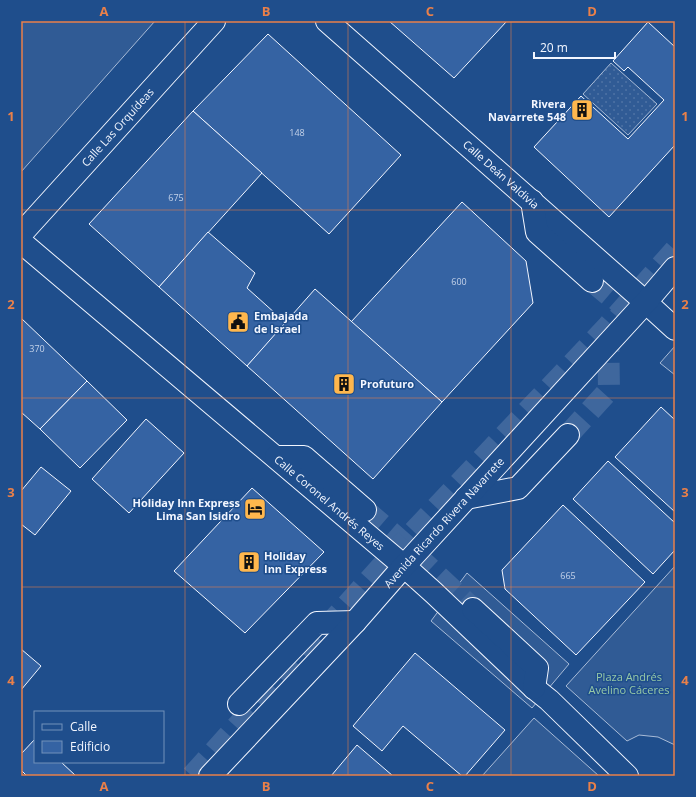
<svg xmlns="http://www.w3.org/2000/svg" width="696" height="797" viewBox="0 0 696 797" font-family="'Open Sans',sans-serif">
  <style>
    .grass { fill: url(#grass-dots); stroke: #a8bbd7 }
    .built { fill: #305b95; stroke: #a8bbd7 }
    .building { fill: #3563a3; stroke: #f2f6ff }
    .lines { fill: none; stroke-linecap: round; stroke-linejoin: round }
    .minor-tunnel { stroke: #3f679d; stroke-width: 22; stroke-dasharray: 22 11; stroke-linecap: butt }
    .minor-casing { stroke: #f2f6ff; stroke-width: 24 }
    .minor { stroke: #1f4e8c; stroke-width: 22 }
    .grid { fill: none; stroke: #ea8049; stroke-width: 1; stroke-opacity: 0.55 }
    .labels { text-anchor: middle; stroke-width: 3; stroke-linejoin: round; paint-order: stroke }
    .number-label { font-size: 9px; fill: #c3d1e8 }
    .poi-label { font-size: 11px; font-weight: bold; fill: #f2f6ff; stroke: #1f4e8c; text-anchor: start }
    .street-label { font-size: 11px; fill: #f2f6ff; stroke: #1f4e8c }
    .park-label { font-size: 11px; fill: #97c8a6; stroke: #1f4e8c }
    .neatline { fill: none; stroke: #ea8049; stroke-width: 1.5 }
    .grid-label { font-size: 13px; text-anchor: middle; font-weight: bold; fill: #ea8049 }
  </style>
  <defs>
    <pattern id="grass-dots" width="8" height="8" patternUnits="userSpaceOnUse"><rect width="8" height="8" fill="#305b95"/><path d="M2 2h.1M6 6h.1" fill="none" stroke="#4e73a5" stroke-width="1.8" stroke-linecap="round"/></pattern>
  </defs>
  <rect width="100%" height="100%" fill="#1f4e8c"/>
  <!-- grass -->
  <polygon class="grass" points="611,63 657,104 628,135 583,94"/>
  <!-- built -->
  <g class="built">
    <polygon points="21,21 155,21 21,172"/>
    <polygon points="675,346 675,375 660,363"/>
    <polygon points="675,566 675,745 658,737 639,735 627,741 566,686"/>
    <polygon points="467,573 569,664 532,708 431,621"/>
    <polygon points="534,718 599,776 482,776"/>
  </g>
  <!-- building -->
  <g class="building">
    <polygon points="389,21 507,21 454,78"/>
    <polygon points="648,22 675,47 675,145 609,217 534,147 581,96 628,139 664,100 628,67 624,71 613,61"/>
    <polygon points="268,34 401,155 329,234 193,111"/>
    <polygon points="193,111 262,173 159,287 89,224"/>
    <polygon points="462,202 526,261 533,303 442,402 351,322"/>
    <polygon points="208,232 255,273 247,288 286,323 247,366 159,287"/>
    <polygon points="315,289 442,402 373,479 247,366"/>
    <polygon points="21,318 87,381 40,429 21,412"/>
    <polygon points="87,381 127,420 80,468 40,429"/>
    <polygon points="661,407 675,420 675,512 615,457"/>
    <polygon points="146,419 184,453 129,513 92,479"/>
    <polygon points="608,461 675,523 675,550 653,574 573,499"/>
    <polygon points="41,467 71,491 35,535 21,524 21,491"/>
    <polygon points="252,488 324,552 245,633 174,571"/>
    <polygon points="563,505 645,582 576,655 505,589 502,570"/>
    <polygon points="21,649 41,666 21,690"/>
    <polygon points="415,653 505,730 465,776 462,776 403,726 382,751 353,726"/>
    <polygon points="35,739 35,762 61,762 76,776 27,776 21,770 21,754"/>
    <polygon points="357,745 393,776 331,776"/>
  </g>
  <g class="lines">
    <!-- minor-tunnel -->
    <g class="minor-tunnel">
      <polyline points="592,281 624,308"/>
      <polyline points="568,435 609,390 608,329"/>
      <polyline points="365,510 403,543 473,609"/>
      <polyline points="192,776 403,543 608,326 675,250"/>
    </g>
    <!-- minor casing -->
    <g class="minor-casing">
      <g id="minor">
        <path id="s1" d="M327 21 651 307 675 329"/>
        <polyline points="532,201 537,232 592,281"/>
        <path id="s2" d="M21 234 214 21"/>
        <path id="s3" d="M21 242 404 566 434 593 534 688 549 700 627 776"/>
        <polyline points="276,457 304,457 365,510"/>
        <polyline points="466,498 518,488 568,435"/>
        <polyline points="473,609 537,668 534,688"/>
        <polyline points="239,704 317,623 355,622"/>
        <path id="s4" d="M210 776 355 622 404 566 646 302 675 268"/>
      </g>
    </g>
    <!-- minor -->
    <use href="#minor" class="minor"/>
  </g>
  <!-- grid -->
  <path class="grid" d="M185 21V776M348 21V776M511 21V776M21 210H675M21 398H675M21 587H675"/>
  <!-- icons -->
  <defs>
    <g id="building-square" transform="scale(1.15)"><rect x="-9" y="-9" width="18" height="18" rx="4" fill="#ffb74d" stroke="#1f4e8c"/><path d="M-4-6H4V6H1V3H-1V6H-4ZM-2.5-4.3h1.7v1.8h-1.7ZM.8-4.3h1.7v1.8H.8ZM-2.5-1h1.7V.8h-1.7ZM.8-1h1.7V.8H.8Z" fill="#111"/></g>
    <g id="civic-square" transform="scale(1.15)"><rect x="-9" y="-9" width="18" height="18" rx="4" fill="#ffb74d" stroke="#1f4e8c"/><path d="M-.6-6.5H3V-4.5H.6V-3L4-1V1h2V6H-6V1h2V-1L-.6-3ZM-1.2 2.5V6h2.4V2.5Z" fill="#111"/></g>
    <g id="hotel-square" transform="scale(1.15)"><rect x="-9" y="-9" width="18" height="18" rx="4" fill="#ffb74d" stroke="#1f4e8c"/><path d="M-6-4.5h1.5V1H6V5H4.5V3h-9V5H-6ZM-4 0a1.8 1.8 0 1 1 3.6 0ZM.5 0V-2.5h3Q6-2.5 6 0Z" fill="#111"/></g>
  </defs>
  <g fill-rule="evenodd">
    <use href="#building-square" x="582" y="110"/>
    <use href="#civic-square" x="238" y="322"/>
    <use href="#building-square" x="344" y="384"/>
    <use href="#hotel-square" x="255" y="509"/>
    <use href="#building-square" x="249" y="562"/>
  </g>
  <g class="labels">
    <!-- number labels -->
    <g class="number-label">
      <text x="297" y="136">148</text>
      <text x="176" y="201">675</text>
      <text x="459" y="285">600</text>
      <text x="37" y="352">370</text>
      <text x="568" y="579">665</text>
    </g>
    <!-- poi labels -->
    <g class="poi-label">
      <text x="566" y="108" text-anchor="end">Rivera<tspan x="566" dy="13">Navarrete 548</tspan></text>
      <text x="254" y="320">Embajada<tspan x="254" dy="13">de Israel</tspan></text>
      <text x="360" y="388">Profuturo</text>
      <text x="240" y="507" text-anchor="end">Holiday Inn Express<tspan x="240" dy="13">Lima San Isidro</tspan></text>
      <text x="264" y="560">Holiday<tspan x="264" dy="13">Inn Express</tspan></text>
    </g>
    <!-- street labels -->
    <g class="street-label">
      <text dy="4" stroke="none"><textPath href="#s2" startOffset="144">Calle Las Orquídeas</textPath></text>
      <text dy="4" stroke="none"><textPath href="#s1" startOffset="232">Calle Deán Valdivia</textPath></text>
      <text dy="4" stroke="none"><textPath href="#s3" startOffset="404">Calle Coronel Andrés Reyes</textPath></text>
      <text dy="4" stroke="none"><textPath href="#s4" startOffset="345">Avenida Ricardo Rivera Navarrete</textPath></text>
    </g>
    <!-- park labels -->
    <g class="park-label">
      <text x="629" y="681">Plaza Andrés<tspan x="629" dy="13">Avelino Cáceres</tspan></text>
    </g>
  </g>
  <!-- border -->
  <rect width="696" height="797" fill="none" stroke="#1f4e8c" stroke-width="44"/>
  <!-- legend -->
  <rect x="34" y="711" width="130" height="52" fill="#1f4e8c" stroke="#7391ba"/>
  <rect x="42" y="724" width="20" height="6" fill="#1f4e8c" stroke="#7391ba"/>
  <text x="70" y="731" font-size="12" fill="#f2f6ff">Calle</text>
  <rect x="42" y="741" width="20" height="12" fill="#3563a3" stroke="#7391ba"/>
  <text x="70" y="751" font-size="12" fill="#f2f6ff">Edificio</text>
  <!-- scale -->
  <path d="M534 52v6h81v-6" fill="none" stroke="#f2f6ff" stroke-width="2"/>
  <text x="540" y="52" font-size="12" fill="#f2f6ff" stroke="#1f4e8c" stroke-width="3" paint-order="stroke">20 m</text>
  <rect x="22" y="22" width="652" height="753" class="neatline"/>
  <g class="grid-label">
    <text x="104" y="16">A</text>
    <text x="266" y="16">B</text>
    <text x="430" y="16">C</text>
    <text x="592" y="16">D</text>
    <text x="11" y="121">1</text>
    <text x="685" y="121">1</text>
    <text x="11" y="309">2</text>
    <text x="685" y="309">2</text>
    <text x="11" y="497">3</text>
    <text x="685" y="497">3</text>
    <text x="11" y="685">4</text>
    <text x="685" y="685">4</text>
    <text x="104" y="791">A</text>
    <text x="266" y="791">B</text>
    <text x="430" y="791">C</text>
    <text x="592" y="791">D</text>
  </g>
</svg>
